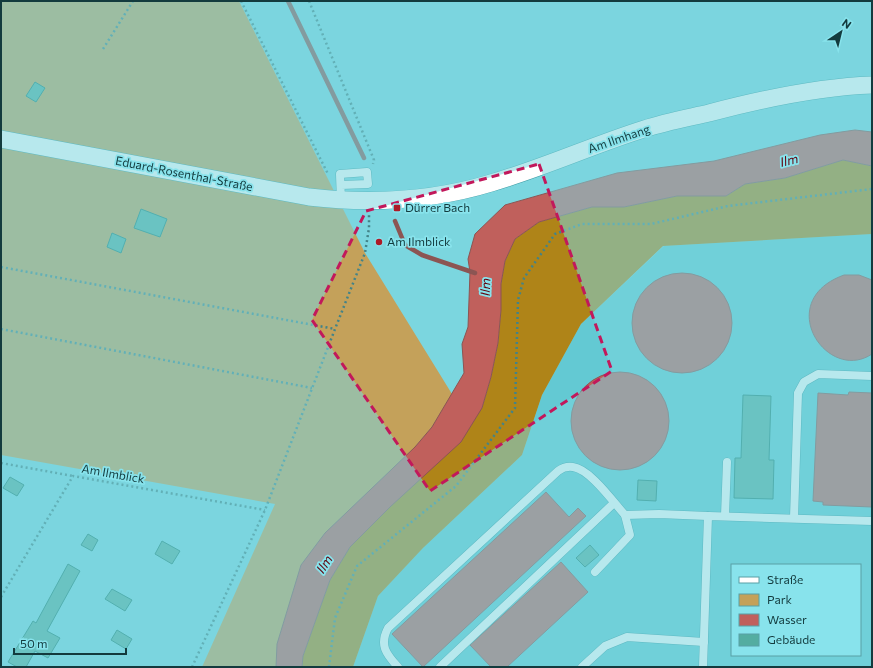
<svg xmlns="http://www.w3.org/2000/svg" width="873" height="668" viewBox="0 0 873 668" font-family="Commissioner,sans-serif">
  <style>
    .built { fill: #63c9d3; fill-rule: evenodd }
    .green { fill: #c4a15a }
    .forest { fill: #af8418 }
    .water { fill: #c0605c; stroke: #8c5553 }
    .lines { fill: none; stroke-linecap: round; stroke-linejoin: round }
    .stream { stroke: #8c5553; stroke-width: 4.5 }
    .building { fill: #54ada1; stroke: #208176 }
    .lane-casing { stroke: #3998a1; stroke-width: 9 }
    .street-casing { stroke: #3998a1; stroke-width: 18 }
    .path { stroke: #438388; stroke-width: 2.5; stroke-dasharray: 2 3; stroke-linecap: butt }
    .lane { stroke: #fff; stroke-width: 8 }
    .street { stroke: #fff; stroke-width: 17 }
    .marked { fill: none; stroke: #c2185b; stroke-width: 3; stroke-dasharray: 8 5; stroke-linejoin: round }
    .poi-dot { fill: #ad1a27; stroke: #88e3ec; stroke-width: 1.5 }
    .labels { text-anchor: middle; stroke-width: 3.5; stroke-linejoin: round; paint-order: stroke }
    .street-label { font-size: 12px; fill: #133b3e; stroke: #88e3ec }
    .poi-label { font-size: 12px; fill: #133b3e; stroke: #88e3ec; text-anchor: start }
    .water-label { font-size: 13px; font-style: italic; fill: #61030e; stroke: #88e3ec }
  </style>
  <rect width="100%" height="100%" fill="#7bd6df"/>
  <!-- built -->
  <path class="built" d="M872 234V667H353L378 596 423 548 522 455 542 395 581 324 664 246ZM732 565H860V655H732Z"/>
  <!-- green -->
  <polygon class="green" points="1,1 239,1 365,253 452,394 432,427 415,447 325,533 301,565 277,644 276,667 202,667 275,504 1,455"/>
  <!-- forest -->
  <polygon class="forest" points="843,160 872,166 872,234 663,246 581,324 542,395 522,455 423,548 378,596 353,667 302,667 303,656 330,580 350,547 482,408 491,377 498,343 501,310 501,284 505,261 515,239 539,222 592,207 624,207 677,196 726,196 745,184 785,178"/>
  <!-- water -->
  <g class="water">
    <polygon points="855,130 872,132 872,166 843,160 785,178 745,184 726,196 677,196 624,207 592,207 539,222 515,239 505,261 501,284 501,310 498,343 491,377 482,408 461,442 390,507 350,547 330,580 303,656 302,667 276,667 277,644 301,565 325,533 415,447 432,427 464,373 462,344 468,327 470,272 468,259 475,234 505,205 617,173 714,161 820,135"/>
    <circle cx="682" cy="323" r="50"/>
    <path d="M844 275H859L872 280V354C827 384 772 301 844 275Z"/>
    <circle cx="620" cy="421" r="49"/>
    <polygon points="849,392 872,393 872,507 823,505 823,502 813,501 818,393 848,395"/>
    <polygon points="546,492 569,517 578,508 586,516 423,667 392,634"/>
    <polygon points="561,562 588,592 507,667 491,667 470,645"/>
  </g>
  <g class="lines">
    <!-- stream -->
    <g class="stream">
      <polyline points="288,1 364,158"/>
      <polyline points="395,221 405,245 422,255 475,273"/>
    </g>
  </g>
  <!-- building -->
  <g class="building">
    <polygon points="35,82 45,88 36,102 26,96"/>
    <polygon points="141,209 167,219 160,237 134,228"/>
    <polygon points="112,233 126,239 121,253 107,247"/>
    <polygon points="743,395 771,396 769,460 774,460 773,499 734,498 735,458 741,458"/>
    <polygon points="10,477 24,485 17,496 3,488"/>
    <polygon points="638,480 657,481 656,501 637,500"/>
    <polygon points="88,534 98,540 92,551 81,545"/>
    <polygon points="162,541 180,551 172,564 155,554"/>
    <polygon points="590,545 599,555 585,567 576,558"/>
    <polygon points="68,564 80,571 47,631 60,638 48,658 35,651 26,667 17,667 8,662 33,621 36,623"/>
    <polygon points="112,589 132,600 125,611 105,599"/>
    <polygon points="117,630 132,639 126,649 111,640"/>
  </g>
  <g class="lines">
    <!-- lane casing -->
    <g class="lane-casing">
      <g id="lane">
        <polyline points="341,185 368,184 367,172 340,174 341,201"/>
        <polyline points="725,516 727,462"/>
        <polyline points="794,518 798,393 804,382 818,374 872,376"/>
        <polyline points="595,572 630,535 625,515"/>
        <path d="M398 667C386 654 379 645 388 628L558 471C562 468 567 466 573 467 590 469 614 503 625 515L659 514 708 516"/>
        <polyline points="440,667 614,503"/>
        <polyline points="582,667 605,646 627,637 704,642"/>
        <polyline points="703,667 708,516 872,521"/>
      </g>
    </g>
    <!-- street casing -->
    <g class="street-casing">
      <path id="street" d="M1 139 309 197C369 204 432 201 491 183 543 168 593 145 644 129 665 122 687 118 709 113 762 99 817 87 872 85"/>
    </g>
    <!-- path -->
    <g class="path">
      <polyline points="241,1 328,174"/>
      <polyline points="309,1 374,160 373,164"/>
      <polyline points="103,49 133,1"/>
      <polyline points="1,267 335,329"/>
      <polyline points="1,329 312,388"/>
      <polyline points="1,463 73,476"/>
      <polyline points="1,597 73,476 265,510"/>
      <polyline points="192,667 265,510 335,329 365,253 369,228 369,215"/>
      <polyline points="329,667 335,618 357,566 456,486 515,408 518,300 524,278 555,234 582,224 651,224 728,206 872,189"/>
    </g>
    <!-- lane -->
    <use href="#lane" class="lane"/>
    <!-- street -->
    <use href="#street" class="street"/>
  </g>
  <!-- marked area -->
  <path d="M0 0H873V668H0ZM539 164 612 371 430 491 312 320 366 211Z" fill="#7bd6df" fill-opacity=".55" fill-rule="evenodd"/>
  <path class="marked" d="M539 164 612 371 430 491 312 320 366 211Z"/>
  <!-- markers -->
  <g class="poi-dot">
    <rect x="393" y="204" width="8" height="8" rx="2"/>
    <circle cx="379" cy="242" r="4"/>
  </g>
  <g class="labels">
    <!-- street labels -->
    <g class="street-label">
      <text transform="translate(619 139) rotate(-19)" y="4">Am Ilmhang</text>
      <text transform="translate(184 174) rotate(11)" y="4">Eduard-Rosenthal-Straße</text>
      <text transform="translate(113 474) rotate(10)" y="4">Am Ilmblick</text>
    </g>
    <!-- poi labels -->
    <g class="poi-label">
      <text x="405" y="212">Dürrer Bach</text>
      <text x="387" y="246">Am Ilmblick</text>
    </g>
    <!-- water labels -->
    <g class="water-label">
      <text transform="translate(789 160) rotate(-13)" y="5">Ilm</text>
      <text transform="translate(485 287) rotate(-88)" y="5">Ilm</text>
      <text transform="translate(324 564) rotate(-57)" y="5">Ilm</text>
    </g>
  </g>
  <!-- border -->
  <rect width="873" height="668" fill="none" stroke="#133b3e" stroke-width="4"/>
  <!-- legend -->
  <rect x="731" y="564" width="130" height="92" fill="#88e3ec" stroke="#59a0a6"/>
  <rect x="739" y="577" width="20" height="6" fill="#ffffff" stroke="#59a0a6"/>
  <text x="767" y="584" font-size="12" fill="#133b3e">Straße</text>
  <rect x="739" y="594" width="20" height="12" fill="#c4a15a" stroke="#59a0a6"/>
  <text x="767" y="604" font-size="12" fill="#133b3e">Park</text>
  <rect x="739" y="614" width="20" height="12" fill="#c0605c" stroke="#59a0a6"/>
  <text x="767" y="624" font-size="12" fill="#133b3e">Wasser</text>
  <rect x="739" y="634" width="20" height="12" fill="#54ada1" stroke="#59a0a6"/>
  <text x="767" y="644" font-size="12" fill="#133b3e">Gebäude</text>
  <!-- north arrow -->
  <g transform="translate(841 32) rotate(35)" stroke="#88e3ec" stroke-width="3" paint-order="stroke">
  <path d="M0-3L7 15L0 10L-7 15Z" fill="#133b3e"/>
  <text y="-6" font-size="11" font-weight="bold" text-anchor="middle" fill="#133b3e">N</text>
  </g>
  <!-- scale -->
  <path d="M14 648v6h112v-6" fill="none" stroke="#133b3e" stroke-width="2"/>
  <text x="20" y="648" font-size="12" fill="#133b3e" stroke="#88e3ec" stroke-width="3" paint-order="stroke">50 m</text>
</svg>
